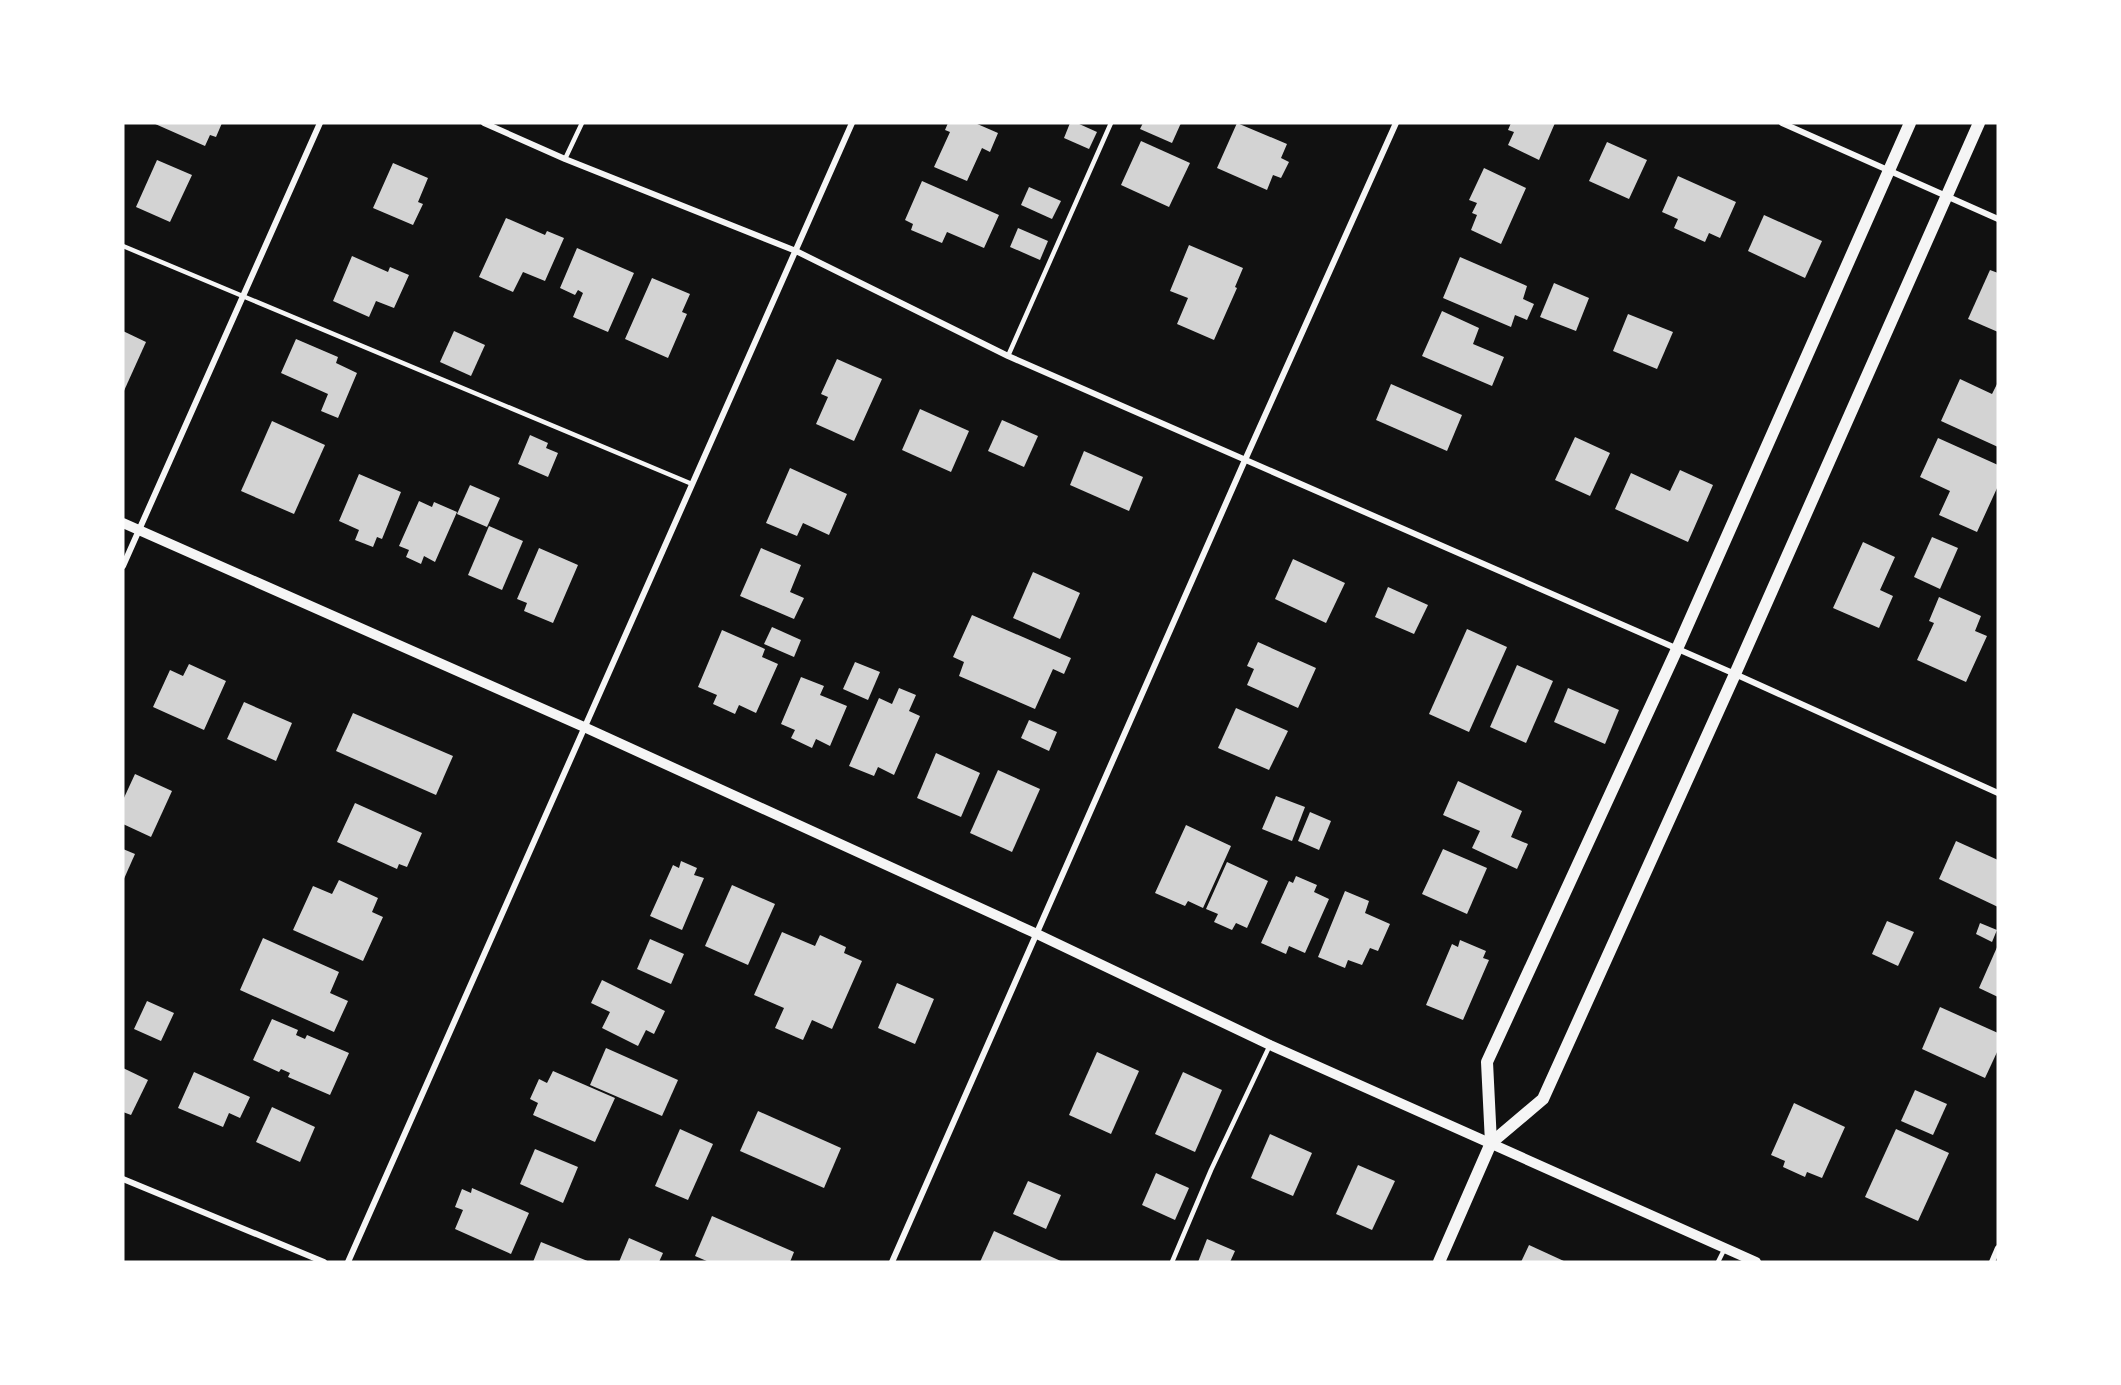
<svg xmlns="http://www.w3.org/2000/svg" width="2121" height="1385" viewBox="0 0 2121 1385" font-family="Roboto,sans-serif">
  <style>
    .building { fill: #d3d3d3 }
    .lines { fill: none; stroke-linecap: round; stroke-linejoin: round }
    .service { stroke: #f5f5f5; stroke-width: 4.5 }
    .minor { stroke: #f5f5f5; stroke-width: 6 }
    .tertiary { stroke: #f5f5f5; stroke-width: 10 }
    .secondary { stroke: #f5f5f5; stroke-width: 12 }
  </style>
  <rect width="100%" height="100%" fill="#111"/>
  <!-- building -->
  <g class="building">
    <polygon points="153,123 222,123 216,137 210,135 205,146"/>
    <polygon points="948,123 975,123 998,133 990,152 982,148 967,181 934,167 950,132 945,130"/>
    <polygon points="1070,123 1077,123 1097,132 1089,149 1064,138"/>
    <polygon points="1143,123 1181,123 1172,143 1140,129"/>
    <polygon points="1237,123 1287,144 1281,158 1289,162 1281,178 1273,175 1267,190 1217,168"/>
    <polygon points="1511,123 1555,123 1539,160 1508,145 1514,132 1508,130"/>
    <polygon points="1141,141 1190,163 1169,207 1121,185"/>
    <polygon points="1607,142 1647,160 1629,199 1589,181"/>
    <polygon points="157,160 192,175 170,222 136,207"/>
    <polygon points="393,163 428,178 418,202 423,204 413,225 373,208"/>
    <polygon points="1484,168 1526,188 1501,244 1471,230 1477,215 1472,213 1477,203 1469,200"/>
    <polygon points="1678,176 1736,202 1720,238 1709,233 1705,242 1674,228 1678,219 1662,212"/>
    <polygon points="922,181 999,215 984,248 947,232 942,243 911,230 913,224 905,220"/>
    <polygon points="1029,187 1061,201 1052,219 1021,205"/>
    <polygon points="1764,215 1822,241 1805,278 1748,251"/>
    <polygon points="506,218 545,235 547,231 564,238 545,281 523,272 513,292 479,277"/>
    <polygon points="1018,228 1048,241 1040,260 1010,247"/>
    <polygon points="1189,245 1243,268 1235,287 1237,288 1214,340 1177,324 1188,298 1170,291"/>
    <polygon points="577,248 634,273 608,332 573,317 583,293 578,290 575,295 560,288"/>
    <polygon points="352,256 388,272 390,267 409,275 394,308 376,301 369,317 333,301"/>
    <polygon points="1460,257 1527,286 1523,299 1534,304 1527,320 1515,315 1511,327 1443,298"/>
    <polygon points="1990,270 1998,273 1998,332 1968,319"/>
    <polygon points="652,278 690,294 682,312 687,314 668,358 625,339"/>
    <polygon points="1554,283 1589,298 1576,331 1540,317"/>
    <polygon points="1442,311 1479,328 1473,344 1504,357 1492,386 1422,356"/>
    <polygon points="1628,314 1673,332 1657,369 1613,351"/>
    <polygon points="123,331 146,342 123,393"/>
    <polygon points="454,331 485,345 471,376 440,362"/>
    <polygon points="296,339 338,357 336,363 357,373 338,418 321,411 328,394 281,373"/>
    <polygon points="837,359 882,379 854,441 816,424 828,397 821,394"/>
    <polygon points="1960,379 1992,394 1998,382 1998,447 1941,421"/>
    <polygon points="1391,384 1462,415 1447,451 1376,420"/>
    <polygon points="920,409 969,431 951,472 902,450"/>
    <polygon points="1002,420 1038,436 1024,467 988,451"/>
    <polygon points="272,421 325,445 294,514 241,491"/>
    <polygon points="530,435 548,443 546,448 558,453 548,477 518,464"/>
    <polygon points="1575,437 1610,453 1590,496 1555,480"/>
    <polygon points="1938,438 1998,465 1998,486 1977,532 1939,515 1950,491 1920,477"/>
    <polygon points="1084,451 1143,477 1129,511 1070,485"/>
    <polygon points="790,468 847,494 829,535 803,523 797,536 766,523"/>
    <polygon points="1680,470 1713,485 1688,542 1615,509 1631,473 1670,491"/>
    <polygon points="359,474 401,492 382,539 377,537 373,547 355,540 359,530 339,521"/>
    <polygon points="470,485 500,498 487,527 457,514"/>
    <polygon points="419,501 432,507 434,502 457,512 435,562 424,556 421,564 406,557 409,550 399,546"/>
    <polygon points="489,526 523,541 502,590 468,575"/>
    <polygon points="1932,537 1958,548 1940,589 1914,577"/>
    <polygon points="1863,542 1895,557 1880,590 1893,596 1879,628 1833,608"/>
    <polygon points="539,548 578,565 553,623 524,611 527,603 517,599"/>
    <polygon points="761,548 801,565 790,592 804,598 794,619 740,596"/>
    <polygon points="1293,559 1345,583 1326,623 1275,599"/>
    <polygon points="1033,572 1080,593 1060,639 1013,618"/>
    <polygon points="1388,587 1428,605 1414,634 1375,617"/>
    <polygon points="1939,597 1981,616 1975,631 1987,636 1966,682 1917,660 1934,623 1929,621"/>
    <polygon points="972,615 1071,658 1064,674 1053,669 1035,709 959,676 964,662 953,657"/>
    <polygon points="772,627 801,640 794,657 764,644"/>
    <polygon points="1467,629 1507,647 1469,732 1429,714"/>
    <polygon points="722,630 765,649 762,657 778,664 756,713 739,705 735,714 713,704 717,695 698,687"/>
    <polygon points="1258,642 1316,668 1298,708 1247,685 1254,669 1247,666"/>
    <polygon points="855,662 880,672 868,700 843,689"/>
    <polygon points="189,664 226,681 204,730 153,707 170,670 183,676"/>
    <polygon points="1517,665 1553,681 1526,743 1490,727"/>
    <polygon points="801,677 824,686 820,695 847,706 830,746 816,739 812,748 791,738 795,730 781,724"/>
    <polygon points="899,688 916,695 909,711 920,716 894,775 878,767 874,776 849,766 879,698 892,704"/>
    <polygon points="1568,688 1619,710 1605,744 1554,722"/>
    <polygon points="244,702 292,723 276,761 227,739"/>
    <polygon points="1236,708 1288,731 1269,770 1218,748"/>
    <polygon points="353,713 453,756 436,795 336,751"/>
    <polygon points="1029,720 1057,732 1049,751 1021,738"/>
    <polygon points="936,753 980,773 961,817 917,798"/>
    <polygon points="998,770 1040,789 1012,852 970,833"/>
    <polygon points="135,774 172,791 151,837 123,824 123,800"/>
    <polygon points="1458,781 1522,811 1511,837 1528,844 1517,869 1472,848 1480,831 1443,815"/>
    <polygon points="1276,796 1305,807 1292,841 1262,829"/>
    <polygon points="355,803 422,833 407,867 399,864 397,869 337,842"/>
    <polygon points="1310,812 1331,821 1319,850 1298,841"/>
    <polygon points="1186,825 1231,846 1203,908 1188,901 1185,906 1155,893"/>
    <polygon points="1956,841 1998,860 1998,907 1939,879"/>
    <polygon points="123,849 135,854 123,881"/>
    <polygon points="1443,849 1487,868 1467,914 1422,894"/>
    <polygon points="681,861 697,868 694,875 704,878 682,930 650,916 673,865 679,868"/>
    <polygon points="1227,862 1268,881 1247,928 1236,923 1232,930 1214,922 1218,914 1206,909"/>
    <polygon points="1296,876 1317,885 1314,892 1329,899 1305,953 1289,946 1286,954 1261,943 1289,881 1293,883"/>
    <polygon points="339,880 378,898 372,912 383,917 363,961 293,930 313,886 332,894"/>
    <polygon points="732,885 775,904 748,965 705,946"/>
    <polygon points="1345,891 1369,901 1365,913 1390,924 1378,951 1370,948 1362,965 1348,960 1345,968 1318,957"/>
    <polygon points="1887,921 1914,932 1898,966 1872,954"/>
    <polygon points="1980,923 1997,930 1992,942 1976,934"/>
    <polygon points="782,932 815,946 820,935 846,947 844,953 862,961 832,1029 812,1020 803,1040 775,1028 784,1008 754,995"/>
    <polygon points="263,938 339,972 330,993 348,1001 334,1032 240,990"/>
    <polygon points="650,939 684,954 671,984 637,969"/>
    <polygon points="1460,940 1486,951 1483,958 1489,960 1463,1020 1426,1005 1452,944 1458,947"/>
    <polygon points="1998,945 1998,997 1979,988"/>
    <polygon points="602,980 665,1011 654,1034 646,1030 638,1046 602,1028 610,1012 591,1003"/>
    <polygon points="897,983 934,999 915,1044 878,1028"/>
    <polygon points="147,1001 174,1013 161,1041 134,1029"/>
    <polygon points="1940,1007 1998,1033 1998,1050 1985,1078 1922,1049"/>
    <polygon points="272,1019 298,1030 296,1035 305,1039 307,1035 349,1053 330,1095 288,1077 290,1073 281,1069 279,1072 253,1060"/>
    <polygon points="606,1048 678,1080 662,1116 590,1085"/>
    <polygon points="1097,1052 1139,1071 1111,1134 1069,1115"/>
    <polygon points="123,1068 148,1080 131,1115 123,1112"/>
    <polygon points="553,1071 615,1098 595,1142 533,1115 538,1103 530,1099 539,1079 547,1083"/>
    <polygon points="194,1072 250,1097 240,1118 229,1113 223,1127 178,1108"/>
    <polygon points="1183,1072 1222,1090 1195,1152 1155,1134"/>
    <polygon points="1915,1090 1947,1104 1933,1135 1901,1121"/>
    <polygon points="1794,1103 1845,1127 1822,1178 1807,1172 1805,1177 1783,1167 1785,1161 1771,1155"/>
    <polygon points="272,1107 315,1127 300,1162 256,1142"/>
    <polygon points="758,1111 841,1148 824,1188 740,1151"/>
    <polygon points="680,1129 713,1144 688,1200 655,1186"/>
    <polygon points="1896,1129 1949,1153 1918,1221 1865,1197"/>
    <polygon points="1270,1134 1312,1153 1293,1196 1251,1178"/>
    <polygon points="535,1149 578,1167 563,1203 520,1184"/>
    <polygon points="1358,1165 1395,1181 1372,1230 1336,1214"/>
    <polygon points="1156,1173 1189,1188 1175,1220 1142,1205"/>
    <polygon points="1028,1181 1061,1195 1046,1229 1013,1214"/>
    <polygon points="472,1188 529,1213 511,1254 455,1229 463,1210 455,1207 462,1189 471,1193"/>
    <polygon points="712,1216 794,1252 790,1262 709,1262 695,1256"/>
    <polygon points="994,1231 1063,1262 980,1262"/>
    <polygon points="629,1238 663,1253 659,1262 619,1262"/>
    <polygon points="1207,1239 1235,1251 1230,1262 1198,1262"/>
    <polygon points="541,1242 590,1262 533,1262"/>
    <polygon points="1529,1245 1566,1262 1521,1262"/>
  </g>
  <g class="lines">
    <!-- service -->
    <g class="service">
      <polyline points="565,159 582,123"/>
      <polyline points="123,246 692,484"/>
      <polyline points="1008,356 1111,123"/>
      <polyline points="1172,1262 1211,1170 1270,1045"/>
      <polyline points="1718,1262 1725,1248"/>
    </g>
    <!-- minor -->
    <g class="minor">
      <polyline points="484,123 565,159 796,251 1008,356 1735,674 1998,793"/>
      <polyline points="1782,123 1998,219"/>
      <polyline points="123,566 320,123"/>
      <polyline points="123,1179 324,1262"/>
      <polyline points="348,1262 852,123"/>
      <polyline points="892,1262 1245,460 1396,123"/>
      <polyline points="1992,1262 1998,1248"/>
    </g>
    <!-- tertiary -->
    <polyline class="tertiary" points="123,523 584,727 1037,934 1270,1045 1756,1262"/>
    <!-- secondary -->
    <g class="secondary">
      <polyline points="1491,1143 1487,1062 1677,649 1910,123"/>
      <polyline points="1439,1262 1491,1143 1543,1099 1735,674 1979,123"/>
    </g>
  </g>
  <!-- border -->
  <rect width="2121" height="1385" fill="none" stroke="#ffffff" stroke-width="249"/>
</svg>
